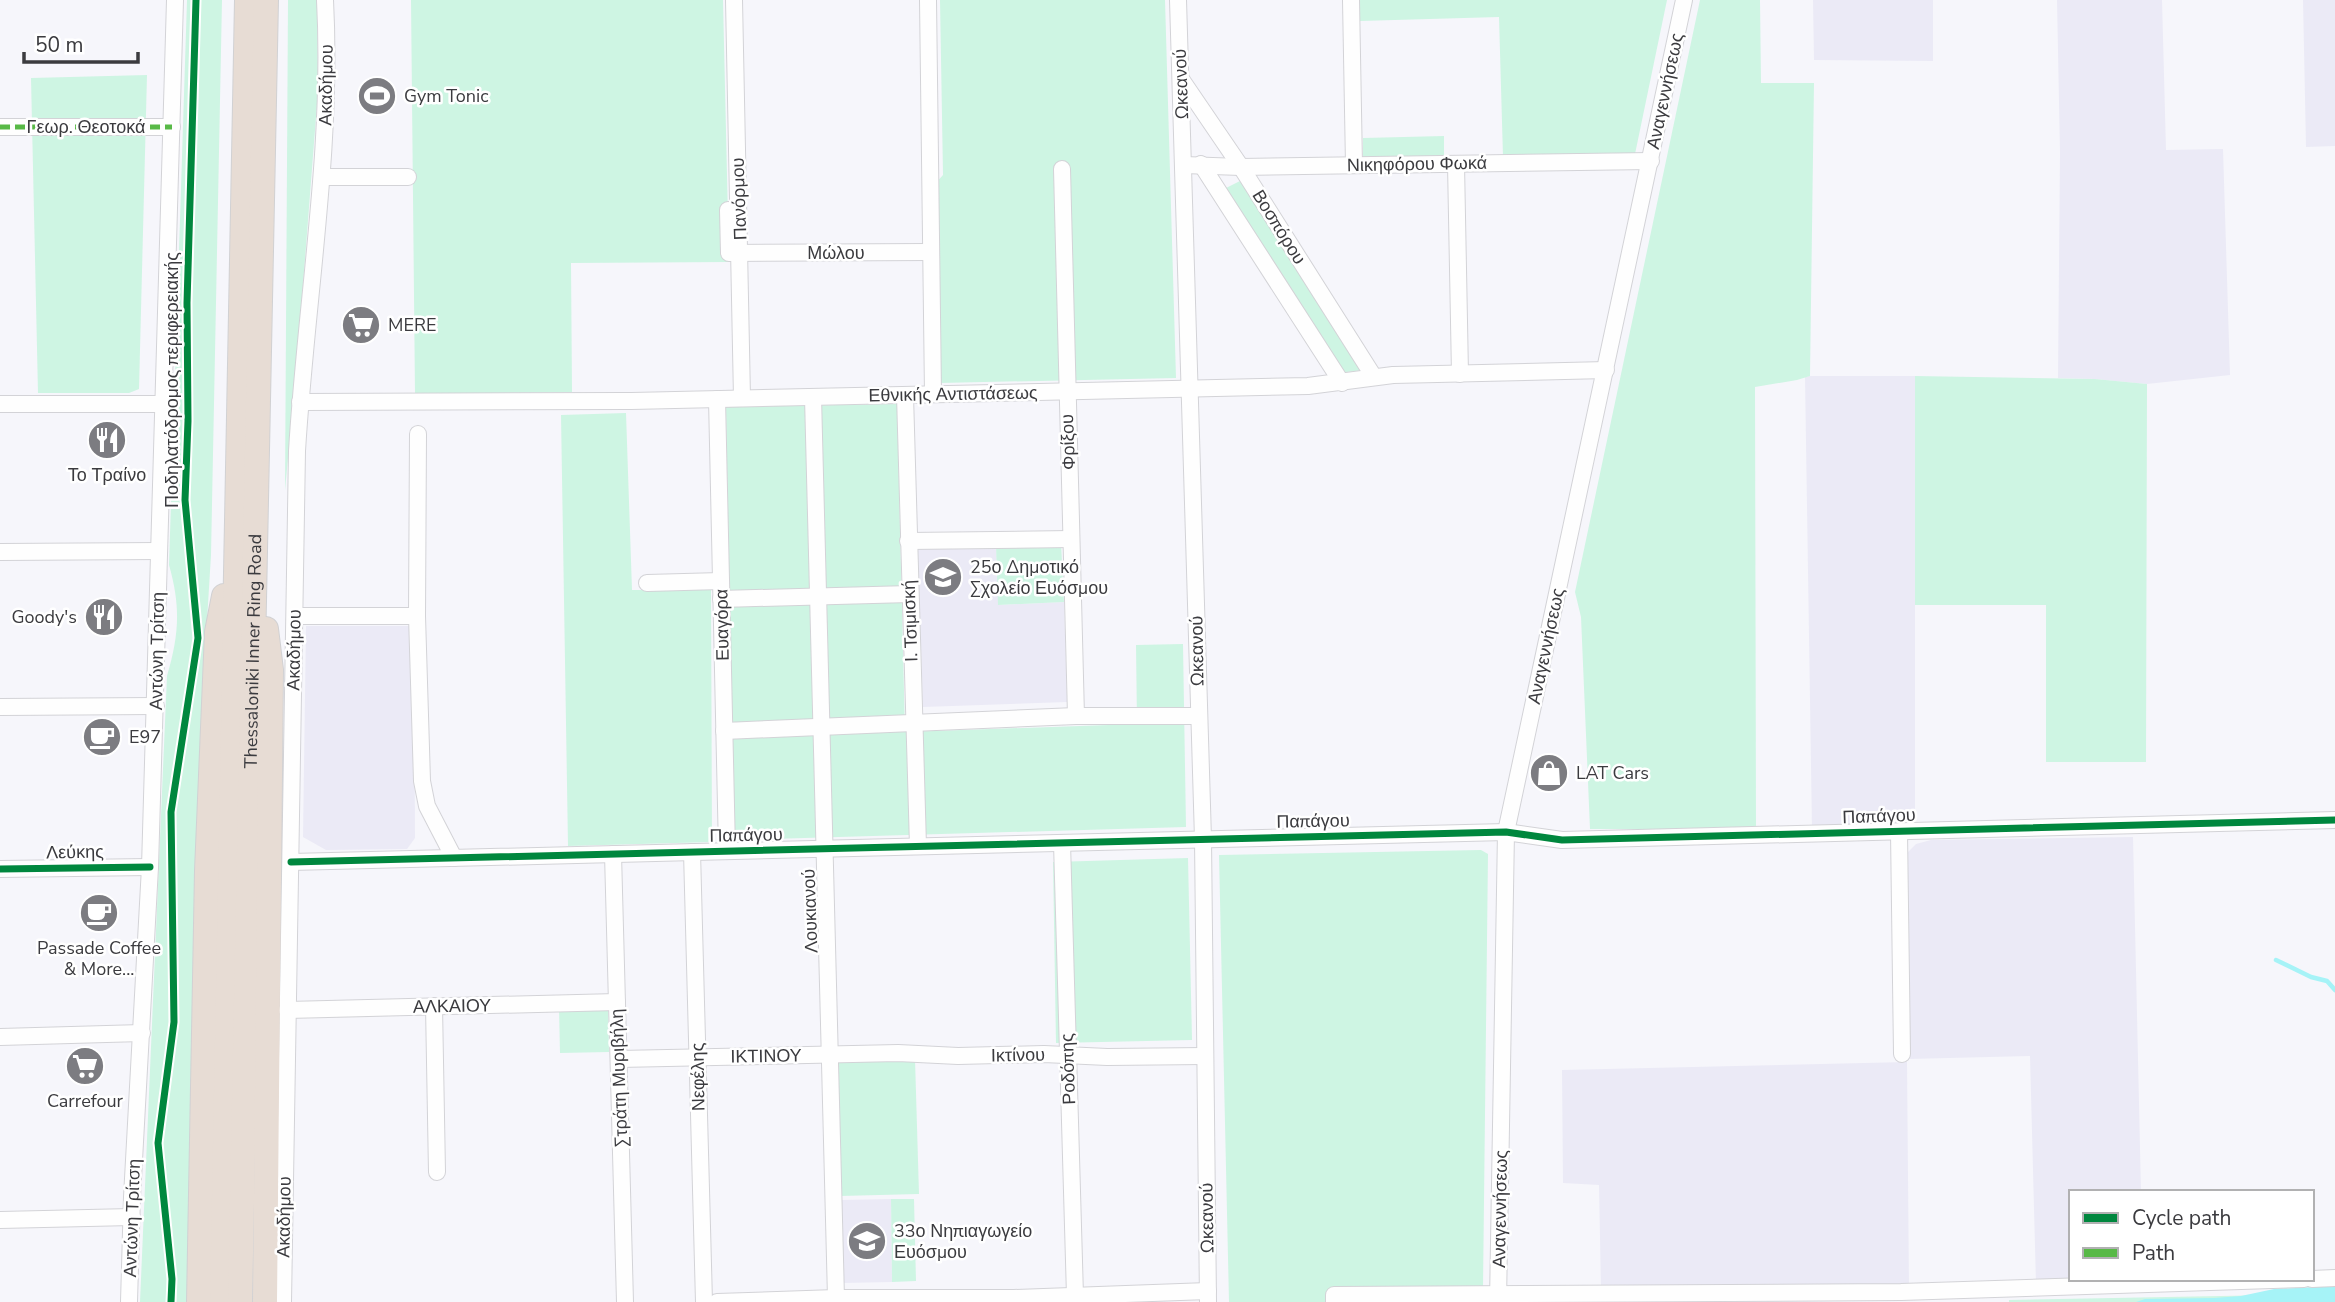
<svg xmlns="http://www.w3.org/2000/svg" width="2335" height="1302" viewBox="0 0 2335 1302" font-family="'Nunito Sans',sans-serif">
  <style>
    .built { fill: #ebeaf6 }
    .green { fill: #cef5e3 }
    .water { fill: #a6f3f7 }
    .lines { fill: none; stroke-linecap: round; stroke-linejoin: round }
    .stream { stroke: #a6f3f7; stroke-width: 4.5 }
    .minor-casing { stroke: #d3d3d7; stroke-width: 18 }
    .highway-casing { stroke: #d1d1d3; stroke-width: 26 }
    .minor { stroke: #fefefe; stroke-width: 16 }
    .highway { stroke: #e7dcd4; stroke-width: 24 }
    .quiet { stroke: #58b947; stroke-width: 5; stroke-dasharray: 10 5; stroke-linecap: butt }
    .cycleway-casing { stroke: #fff; stroke-width: 11 }
    .cycleway { stroke: #00873e; stroke-width: 7 }
    .labels { text-anchor: middle; stroke-width: 5; stroke-linejoin: round; paint-order: stroke }
    .street-label { font-size: 18px; fill: #3b3b3f; stroke: #fff }
    .poi-label { font-size: 18px; fill: #3b3b3f; stroke: #fff; text-anchor: start }
  </style>
  <rect width="100%" height="100%" fill="#f6f6fb"/>
  <!-- built -->
  <g class="built">
    <polygon points="1813,0 1933,0 1933,61 1814,60"/>
    <polygon points="2057,0 2162,0 2166,150 2223,149 2230,375 2147,384 2095,379 2058,378 2060,153"/>
    <polygon points="2303,0 2335,0 2335,146 2306,147"/>
    <polygon points="1810,376 1915,376 1915,828 1812,830 1805,377"/>
    <polygon points="996,546 999,605 1064,602 1067,702 923,707 918,549"/>
    <polygon points="306,626 414,626 415,838 407,849 326,850 303,837"/>
    <polygon points="2133,837 2141,1192 2071,1192 2071,1279 2036,1284 2030,1056 1908,1059 1907,853 1916,844 1931,840"/>
    <polygon points="1907,1062 1909,1288 1601,1290 1599,1185 1563,1183 1562,1070"/>
    <polygon points="891,1199 892,1282 843,1283 842,1200"/>
  </g>
  <!-- green -->
  <g class="green">
    <path d="M187 0H222L211 555 206 637 191 1302H140L167 676C179 635 181 607 169 565Z"/>
    <polygon points="288,0 317,0 318,91 297,363 285,490"/>
    <polygon points="411,0 723,0 729,262 571,263 572,392 415,394"/>
    <polygon points="940,0 1165,0 1176,378 939,383 934,185 943,175"/>
    <polygon points="1360,0 1667,0 1635,154 1503,157 1499,17 1360,21"/>
    <polygon points="1700,0 1760,0 1761,83 1814,83 1810,376 1797,380 1755,387 1756,829 1590,829 1581,617 1575,592"/>
    <polygon points="147,75 139,389 129,393 38,393 31,78"/>
    <polygon points="1444,136 1444,160 1363,161 1363,138"/>
    <polygon points="1242,180 1363,370 1339,373 1224,189"/>
    <polygon points="1915,376 2095,379 2147,384 2146,762 2046,762 2046,605 1915,605"/>
    <polygon points="897,404 905,732 1137,724 1136,645 1183,644 1186,827 734,840 726,407"/>
    <polygon points="626,413 632,590 711,590 712,842 568,846 561,415"/>
    <polygon points="1061,543 1064,602 998,605 996,546"/>
    <polygon points="1481,850 1488,854 1483,1288 1328,1290 1327,1302 1229,1302 1219,855"/>
    <polygon points="1188,858 1192,1040 1056,1043 1053,862"/>
    <polygon points="608,1006 609,1052 560,1053 559,1007"/>
    <polygon points="915,1059 919,1194 840,1196 837,1060"/>
    <polygon points="891,1199 914,1199 916,1281 892,1282"/>
    <polygon points="2335,1294 2335,1302 2009,1302 2009,1300"/>
  </g>
  <!-- water -->
  <polygon class="water" points="2335,1286 2335,1302 2136,1302 2145,1299 2214,1298 2241,1296 2274,1289"/>
  <g class="lines">
    <!-- stream -->
    <polyline class="stream" points="2276,960 2311,977 2327,981 2335,990"/>
    <!-- minor casing -->
    <g class="minor-casing">
      <g id="minor">
        <polyline points="734,0 742,398"/>
        <polyline points="928,0 933,394"/>
        <polyline points="1178,0 1203,839 1208,1302"/>
        <polyline points="1351,0 1354,165"/>
        <polyline points="1181,79 1241,167 1374,377"/>
        <polyline points="0,127 172,127"/>
        <polyline points="1201,164 1342,383"/>
        <polyline points="1456,164 1460,374"/>
        <polyline points="1184,165 1241,167 1651,161"/>
        <polyline points="1062,169 1076,716"/>
        <polyline points="322,177 408,177"/>
        <polyline points="728,210 729,253 931,252"/>
        <polyline points="905,395 918,846"/>
        <polyline points="813,397 836,1298"/>
        <polyline points="717,399 727,851"/>
        <polyline points="300,402 631,401 1308,386 1393,375 1606,370"/>
        <polyline points="0,404 163,404"/>
        <polyline points="908,541 1071,539"/>
        <polyline points="0,552 159,551"/>
        <polyline points="647,583 721,581"/>
        <polyline points="721,599 910,594"/>
        <polyline points="295,616 417,616 422,781 427,806 454,858"/>
        <polyline points="417,616 418,434"/>
        <polyline points="0,707 156,706"/>
        <polyline points="724,731 1076,716 1198,716"/>
        <polyline points="1899,832 1902,1054"/>
        <polyline points="1062,843 1075,1296"/>
        <polyline points="692,852 704,1302"/>
        <polyline points="613,854 625,1302"/>
        <polyline points="291,862 1506,832 1562,840 2335,820"/>
        <polyline points="0,869 150,867"/>
        <polyline points="434,1006 437,1172"/>
        <polyline points="287,1010 617,1002"/>
        <polyline points="0,1037 142,1033"/>
        <polyline points="619,1059 898,1053 958,1056 1044,1054 1107,1057 1205,1056"/>
        <polyline points="0,1220 132,1217"/>
        <polyline points="2312,1279 2335,1278"/>
        <polyline points="129,1302 132,1197 150,867 175,0"/>
        <path d="M283 1302 297 451C306 300 333 151 325 0"/>
        <polyline points="717,1302 836,1298 1014,1298 1208,1291"/>
        <polyline points="1334,1302 1334,1295 1901,1292 2304,1279"/>
        <polyline points="1498,1302 1506,832 1684,0"/>
      </g>
    </g>
    <!-- highway casing -->
    <g class="highway-casing">
      <g id="highway">
        <polyline points="199,1302 207,871 217,632 224,596"/>
        <polyline points="222,1302 247,0"/>
        <path id="s1" d="M240 1302 266 0"/>
        <polyline points="265,1302 271,670 266,629"/>
      </g>
    </g>
    <!-- minor -->
    <use href="#minor" class="minor"/>
    <!-- highway -->
    <use href="#highway" class="highway"/>
    <!-- quiet -->
    <polyline class="quiet" points="0,127 172,127"/>
    <!-- cycleway casing -->
    <g class="cycleway-casing">
      <g id="cycleway">
        <polyline points="291,862 1506,832 1562,840 2335,820"/>
        <polyline points="0,869 150,867"/>
        <polyline points="171,1302 172,1279 158,1143 174,1022 171,812 198,638 185,500 188,421 187,303 196,0"/>
      </g>
    </g>
    <!-- cycleway -->
    <use href="#cycleway" class="cycleway"/>
  </g>
  <!-- icons -->
  <defs>
    <g id="stadium-disc" transform="scale(2.0125)"><circle r="9.5" fill="#7c7c81" stroke="#fff"/><path d="M0-5a6.5 5 0 1 0 0 10a6.5 5 0 1 0 0-10ZM-3.5-1.8h7v3.6h-7Z" fill="#fff"/></g>
    <g id="supermarket-disc" transform="scale(2.0125)"><circle r="9.5" fill="#7c7c81" stroke="#fff"/><path d="M-6-5.5h2.5l.6 2H6L4.5 2H-2.5L-4.4-4H-6ZM-1.5 3.2a1.3 1.3 0 1 0 .1 0ZM3 3.2a1.3 1.3 0 1 0 .1 0Z" fill="#fff"/></g>
    <g id="restaurant-disc" transform="scale(2.0125)"><circle r="9.5" fill="#7c7c81" stroke="#fff"/><path d="M-5-6h1v4h1v-4h1v4h1v-4h1v5L-1.5 .5V6h-2V.5L-5-1ZM5-6V6H3V1.5H1.5Q1.5-4 5-6Z" fill="#fff"/></g>
    <g id="school-disc" transform="scale(2.0125)"><circle r="9.5" fill="#7c7c81" stroke="#fff"/><path d="M0-5L7-2L0 1L-7-2ZM-4 1L0 2.5L4 1V4Q0 6-4 4Z" fill="#fff"/></g>
    <g id="cafe-disc" transform="scale(2.0125)"><circle r="9.5" fill="#7c7c81" stroke="#fff"/><path d="M-5.5-4.5H6V0H3Q3 3.5 0 3.5H-2.5Q-5.5 3.5-5.5 0ZM3-3.2v2h1.7v-2ZM-6 4.5H4V6H-6Z" fill="#fff"/></g>
    <g id="shop-disc" transform="scale(2.0125)"><circle r="9.5" fill="#7c7c81" stroke="#fff"/><path d="M-5-2.5h2.3a2.7 3.5 0 0 1 5.4 0H5L5.5 6h-11ZM-1.5-2.5h3a1.5 2.3 0 0 0-3 0Z" fill="#fff"/></g>
  </defs>
  <g fill-rule="evenodd">
    <use href="#stadium-disc" x="377" y="96"/>
    <use href="#supermarket-disc" x="361" y="325"/>
    <use href="#restaurant-disc" x="107" y="440"/>
    <use href="#school-disc" x="943" y="577"/>
    <use href="#restaurant-disc" x="104" y="617"/>
    <use href="#cafe-disc" x="102" y="737"/>
    <use href="#shop-disc" x="1549" y="773"/>
    <use href="#cafe-disc" x="99" y="913"/>
    <use href="#supermarket-disc" x="85" y="1066"/>
    <use href="#school-disc" x="867" y="1241"/>
  </g>
  <g class="labels">
    <!-- street labels -->
    <g class="street-label">
      <text transform="translate(1181 84) rotate(-92)" y="6">Ωκεανού</text>
      <text transform="translate(326 85) rotate(-89)" y="6">Ακαδήμου</text>
      <text transform="translate(1665 91) rotate(-78)" y="6">Αναγεννήσεως</text>
      <text x="86" y="133">Γεωρ. Θεοτοκά</text>
      <text transform="translate(1417 164) rotate(-1)" y="6">Νικηφόρου Φωκά</text>
      <text transform="translate(739 199) rotate(-92)" y="6">Πανόρμου</text>
      <text transform="translate(1279 227) rotate(58)" y="6">Βοσπόρου</text>
      <text x="836" y="259">Μώλου</text>
      <text transform="translate(172 380) rotate(-90)" y="6">Ποδηλατόδρομος περιφερειακής</text>
      <text transform="translate(953 394) rotate(-1)" y="6">Εθνικής Αντιστάσεως</text>
      <text transform="translate(1068 442) rotate(-92)" y="6">Φρίξου</text>
      <text transform="translate(910 621) rotate(-92)" y="6">Ι. Τσιμισκή</text>
      <text transform="translate(722 625) rotate(-91)" y="6">Ευαγόρα</text>
      <text transform="translate(1546 646) rotate(-78)" y="6">Αναγεννήσεως</text>
      <text transform="translate(294 650) rotate(-89)" y="6">Ακαδήμου</text>
      <text transform="translate(157 651) rotate(-89)" y="6">Αντώνη Τρίτση</text>
      <text dy="6" stroke="none"><textPath href="#s1" startOffset="651">Thessaloniki Inner Ring Road</textPath></text>
      <text transform="translate(1197 651) rotate(-91)" y="6">Ωκεανού</text>
      <text transform="translate(1879 816) rotate(-2)" y="6">Παπάγου</text>
      <text transform="translate(1313 821) rotate(-1)" y="6">Παπάγου</text>
      <text transform="translate(746 835) rotate(-1)" y="6">Παπάγου</text>
      <text transform="translate(75 852) rotate(-1)" y="6">Λεύκης</text>
      <text transform="translate(810 911) rotate(-92)" y="6">Λουκιανού</text>
      <text transform="translate(452 1006) rotate(-1)" y="6">ΑΛΚΑΙΟΥ</text>
      <text transform="translate(1018 1055) rotate(-1)" y="6">Ικτίνου</text>
      <text transform="translate(766 1056) rotate(-1)" y="6">ΙΚΤΙΝΟΥ</text>
      <text transform="translate(1068 1069) rotate(-92)" y="6">Ροδόπης</text>
      <text transform="translate(698 1077) rotate(-91)" y="6">Νεφέλης</text>
      <text transform="translate(619 1078) rotate(-92)" y="6">Στράτη Μυριβήλη</text>
      <text transform="translate(1500 1209) rotate(-89)" y="6">Αναγεννήσεως</text>
      <text transform="translate(284 1217) rotate(-89)" y="6">Ακαδήμου</text>
      <text transform="translate(132 1218) rotate(-88)" y="6">Αντώνη Τρίτση</text>
      <text transform="translate(1207 1218) rotate(-91)" y="6">Ωκεανού</text>
    </g>
    <!-- poi labels -->
    <g class="poi-label">
      <text x="404" y="102">Gym Tonic</text>
      <text x="388" y="331">MERE</text>
      <text x="107" y="481" text-anchor="middle">Το Τραίνο</text>
      <text x="970" y="573">25ο Δημοτικό<tspan x="970" dy="21">Σχολείο Ευόσμου</tspan></text>
      <text x="77" y="623" text-anchor="end">Goody's</text>
      <text x="129" y="743">E97</text>
      <text x="1576" y="779">LAT Cars</text>
      <text x="99" y="954" text-anchor="middle">Passade Coffee<tspan x="99" dy="21">&amp; More...</tspan></text>
      <text x="85" y="1107" text-anchor="middle">Carrefour</text>
      <text x="894" y="1237">33ο Νηπιαγωγείο<tspan x="894" dy="21">Ευόσμου</tspan></text>
    </g>
  </g>
  <!-- legend -->
  <rect x="2069" y="1190" width="245" height="91" fill="#ffffff" stroke="#b1b1b2" stroke-width="2"/>
  <rect x="2083" y="1213" width="35" height="10" fill="#00873e" stroke="#b1b1b2" stroke-width="2"/>
  <text x="2132" y="1225" font-size="21" fill="#3b3b3f">Cycle path</text>
  <rect x="2083" y="1248" width="35" height="10" fill="#58b947" stroke="#b1b1b2" stroke-width="2"/>
  <text x="2132" y="1260" font-size="21" fill="#3b3b3f">Path</text>
  <!-- scale -->
  <path d="M24 52v10h114v-10" fill="none" stroke="#3b3b3f" stroke-width="3.5"/>
  <text x="35" y="52" font-size="21" fill="#3b3b3f" stroke="#ffffff" stroke-width="5" paint-order="stroke">50 m</text>
</svg>
